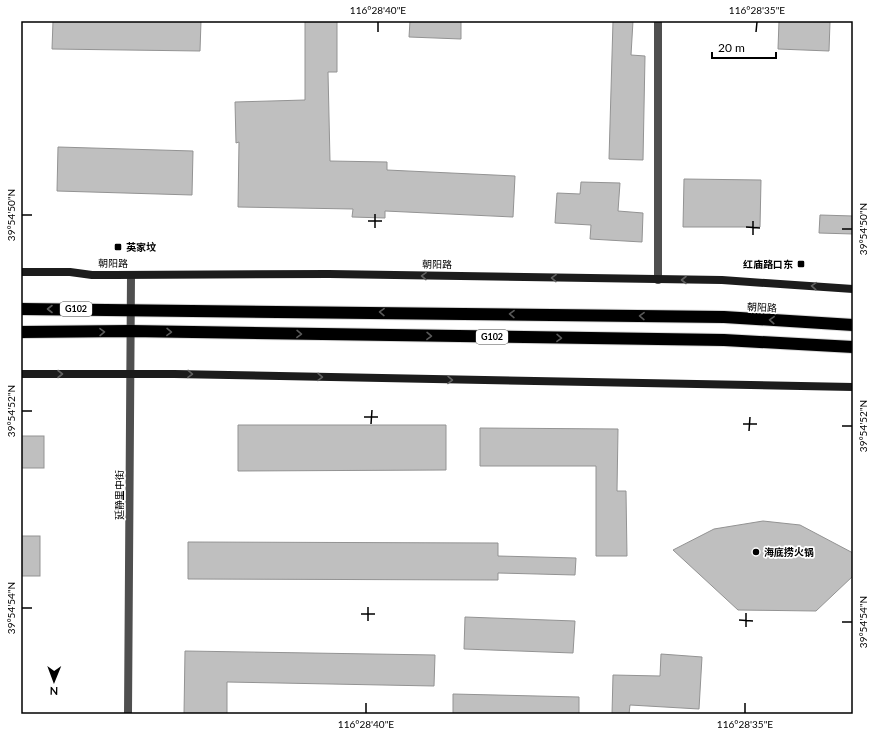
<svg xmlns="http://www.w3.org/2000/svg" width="874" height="735" viewBox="0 0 874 735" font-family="Lato,'Noto Sans SC',sans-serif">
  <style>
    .building { fill: #bfbfbf; stroke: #939393 }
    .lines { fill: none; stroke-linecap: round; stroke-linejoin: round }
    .highway-casing { stroke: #dbdbdb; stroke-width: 14 }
    .lane { stroke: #4f4f4f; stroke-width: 8 }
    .street { stroke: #4f4f4f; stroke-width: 8 }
    .secondary { stroke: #1c1c1c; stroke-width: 8 }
    .highway { stroke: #000; stroke-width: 12 }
    .oneway { stroke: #606060 }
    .oneway2 { stroke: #595959 }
    .ticks { fill: none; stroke: #000; stroke-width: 1.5 }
    .poi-dot { fill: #000; stroke: #fff; stroke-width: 1.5 }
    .labels { text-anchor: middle; stroke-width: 3.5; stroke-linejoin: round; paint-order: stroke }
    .shield { fill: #fff; stroke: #4c4c4c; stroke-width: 1 }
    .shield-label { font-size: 9px; font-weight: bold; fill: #000 }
    .poi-label { font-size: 10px; font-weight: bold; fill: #000; stroke: #fff; text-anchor: start }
    .street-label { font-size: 10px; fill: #000; stroke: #fff }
    .neatline { fill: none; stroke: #000; stroke-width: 1.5 }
    .ticks-label { font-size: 10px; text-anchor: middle; fill: #000 }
  </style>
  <rect width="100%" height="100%" fill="#fff"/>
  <!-- building -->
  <g class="building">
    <polygon points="53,21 201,21 200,51 52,49"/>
    <polygon points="305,21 337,21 337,72 328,72 330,161 387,162 387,170 515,176 513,217 385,211 385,218 352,217 353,209 238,207 239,142 236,143 235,102 305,100"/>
    <polygon points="410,21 461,21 461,39 409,37"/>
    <polygon points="613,21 633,21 631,55 645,56 643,160 609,159"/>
    <polygon points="779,21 830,22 829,51 778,49"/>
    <polygon points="58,147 193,151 192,195 57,191"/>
    <polygon points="684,179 761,180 760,227 683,227"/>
    <polygon points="581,182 620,183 618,211 643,213 642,242 590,239 591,225 555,223 557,193 580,194"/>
    <polygon points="820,215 853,216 853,234 819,233"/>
    <polygon points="238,425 446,425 446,470 238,471"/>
    <polygon points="480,428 618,429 617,491 626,491 627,556 596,556 596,466 480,466"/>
    <rect x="21" y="436" width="23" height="32"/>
    <polygon points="763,521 800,525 853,553 853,576 816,611 738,610 673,550 714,529"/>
    <rect x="21" y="536" width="19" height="40"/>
    <polygon points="188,542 498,543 498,556 576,558 575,575 498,573 498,580 188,579"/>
    <polygon points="465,617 575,621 573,653 464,649"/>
    <polygon points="185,651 435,655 434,686 227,682 227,714 184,714"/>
    <polygon points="661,654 702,657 699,709 630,705 629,714 612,714 613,675 660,676"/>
    <polygon points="453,694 579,697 579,714 453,714"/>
  </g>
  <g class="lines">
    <!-- highway casing -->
    <g class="highway-casing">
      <g id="highway">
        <polyline points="21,309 724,317 853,325"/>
        <polyline points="21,332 130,331 724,340 853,347"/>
      </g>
    </g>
    <!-- lane -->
    <polyline class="lane" points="658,280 658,21"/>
    <!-- street -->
    <polyline class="street" points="128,714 131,275"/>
    <!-- secondary -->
    <g class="secondary">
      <polyline points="21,272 70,272 92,275 114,275 329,274 722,280 853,289"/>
      <polyline points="21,374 174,374 853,387"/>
    </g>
    <!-- highway -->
    <use href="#highway" class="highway"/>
  </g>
  <!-- one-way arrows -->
  <defs><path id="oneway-chevron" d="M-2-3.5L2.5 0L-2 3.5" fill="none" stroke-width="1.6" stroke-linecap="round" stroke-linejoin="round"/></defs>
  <g class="oneway">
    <use href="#oneway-chevron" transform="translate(424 276) rotate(-179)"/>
    <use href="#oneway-chevron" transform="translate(554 278) rotate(-179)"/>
    <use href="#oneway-chevron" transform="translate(684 280) rotate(-180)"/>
    <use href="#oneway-chevron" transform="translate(814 286) rotate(-176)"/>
    <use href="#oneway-chevron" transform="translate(60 374)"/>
    <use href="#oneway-chevron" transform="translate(190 374) rotate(1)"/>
    <use href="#oneway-chevron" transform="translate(320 377) rotate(1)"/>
    <use href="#oneway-chevron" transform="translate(450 380) rotate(1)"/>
  </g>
  <g class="oneway2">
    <use href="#oneway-chevron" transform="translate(50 309) rotate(-180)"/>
    <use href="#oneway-chevron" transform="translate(382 312) rotate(-179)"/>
    <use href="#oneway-chevron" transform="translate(512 314) rotate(-179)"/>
    <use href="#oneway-chevron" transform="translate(642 316) rotate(-179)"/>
    <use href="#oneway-chevron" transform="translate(772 320) rotate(-177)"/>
    <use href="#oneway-chevron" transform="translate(102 332) rotate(-1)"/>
    <use href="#oneway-chevron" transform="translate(169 332) rotate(1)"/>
    <use href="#oneway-chevron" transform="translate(299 334) rotate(1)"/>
    <use href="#oneway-chevron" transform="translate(429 336) rotate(1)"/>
    <use href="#oneway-chevron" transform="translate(559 338) rotate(1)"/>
  </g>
  <!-- ticks -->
  <path class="ticks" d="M378 32V22M756 32 757 22M22 215H32M368 221H382M746 227 760 228M375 228V214M842 229H852M753 235V221M22 411H32M364 417H378M371 424 372 410M743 424H757M842 426H852M749 431 750 417M22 608H32M361 614H375M739 620 753 621M368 621V607M842 622H852M746 627V613M366 713V703M745 713V703"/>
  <!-- markers -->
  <g class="poi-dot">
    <rect x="114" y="243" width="8" height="8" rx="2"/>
    <rect x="797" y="260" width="8" height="8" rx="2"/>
    <circle cx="756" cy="552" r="4"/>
  </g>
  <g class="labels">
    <!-- shield labels -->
    <g class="shield">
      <rect x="60" y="302" width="32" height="14" rx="3"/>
      <rect x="476" y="330" width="32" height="14" rx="3"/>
    </g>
    <g class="shield-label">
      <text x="76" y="312">G102</text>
      <text x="492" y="340">G102</text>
    </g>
    <!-- poi labels -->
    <g class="poi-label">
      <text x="126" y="251">英家坟</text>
      <text x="793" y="268" text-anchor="end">红庙路口东</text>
      <text x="764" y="556">海底捞火锅</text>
    </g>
    <!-- street labels -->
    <g class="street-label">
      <text transform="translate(113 263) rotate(1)" y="4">朝阳路</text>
      <text transform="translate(437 264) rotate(1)" y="4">朝阳路</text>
      <text transform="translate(762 307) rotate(3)" y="4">朝阳路</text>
      <text transform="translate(119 495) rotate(-90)" y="4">延静里中街</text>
    </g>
  </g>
  <!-- border -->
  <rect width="874" height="735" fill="none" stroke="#ffffff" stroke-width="44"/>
  <!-- north arrow -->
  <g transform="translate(54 681) rotate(181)" stroke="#ffffff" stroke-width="3" paint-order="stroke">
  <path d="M0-3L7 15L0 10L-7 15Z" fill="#000000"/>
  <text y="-6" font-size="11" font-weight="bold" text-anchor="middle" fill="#000000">N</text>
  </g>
  <!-- scale -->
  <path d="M712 52v6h64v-6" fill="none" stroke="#000000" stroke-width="2"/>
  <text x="718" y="52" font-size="12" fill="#000000" stroke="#ffffff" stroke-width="3" paint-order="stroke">20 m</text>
  <rect x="22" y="22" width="830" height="691" class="neatline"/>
  <g class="ticks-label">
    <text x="378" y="14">116°28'40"E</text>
    <text x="757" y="14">116°28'35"E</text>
    <text transform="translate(11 215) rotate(-90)" y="4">39°54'50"N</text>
    <text transform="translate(863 229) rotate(-90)" y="4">39°54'50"N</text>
    <text transform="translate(11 411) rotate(-90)" y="4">39°54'52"N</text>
    <text transform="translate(863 426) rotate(-90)" y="4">39°54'52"N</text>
    <text transform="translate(11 608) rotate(-90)" y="4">39°54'54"N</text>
    <text transform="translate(863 622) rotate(-90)" y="4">39°54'54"N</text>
    <text x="366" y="728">116°28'40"E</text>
    <text x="745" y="728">116°28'35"E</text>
  </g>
</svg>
